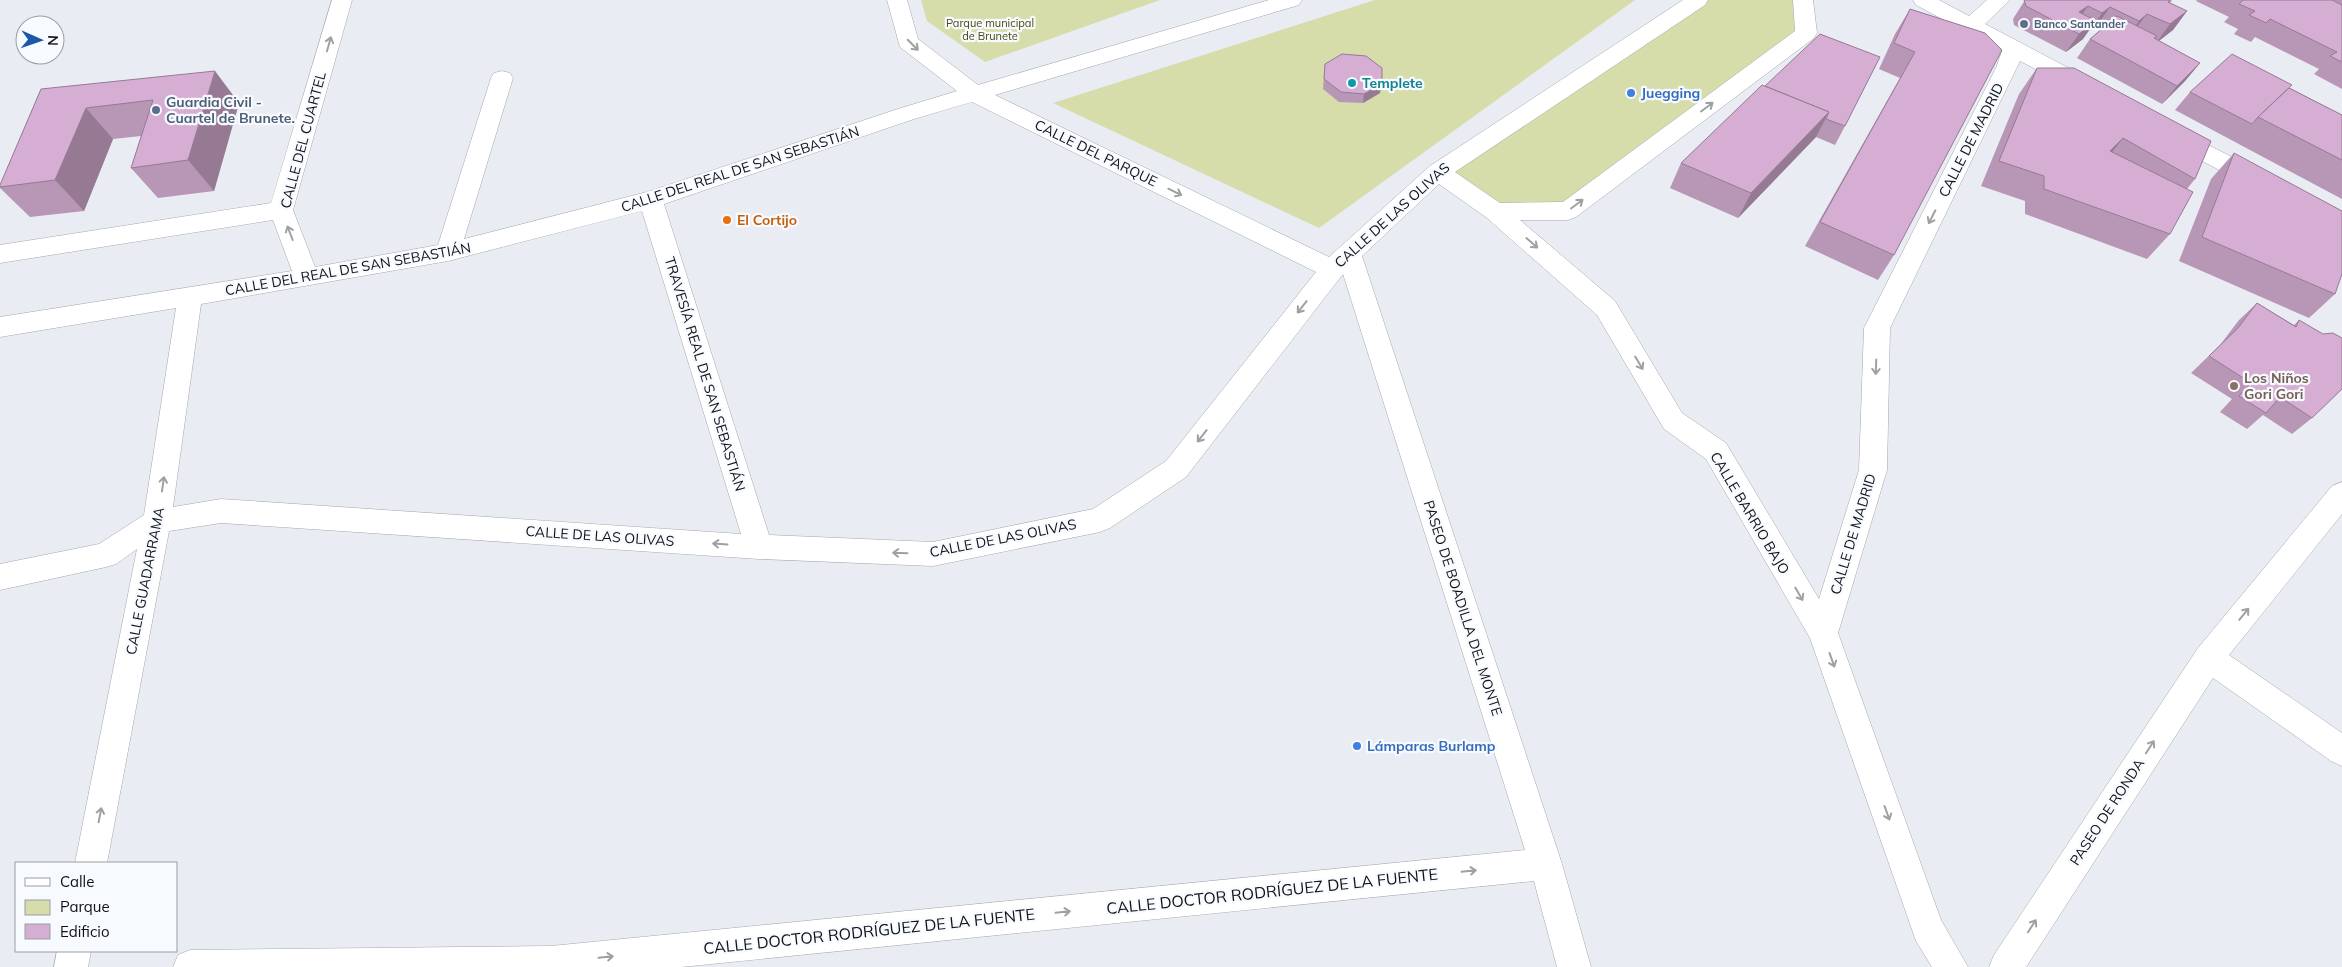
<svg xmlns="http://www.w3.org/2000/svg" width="2342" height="967" viewBox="0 0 2342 967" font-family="Mulish,sans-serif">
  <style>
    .green { fill: #d7dcab }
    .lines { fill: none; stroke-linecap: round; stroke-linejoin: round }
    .minor-casing { stroke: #a4a7ad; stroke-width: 1 }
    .minor { fill: #fff; fill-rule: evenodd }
    .wall { fill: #b896b6 }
    .shaded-wall { fill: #967a94 }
    .building { fill: #d6aed4; stroke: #967a94 }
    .oneway { stroke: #9fa0a1 }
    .service-dot { fill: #5c6f8a; stroke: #f7faff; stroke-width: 2 }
    .culture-dot { fill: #0f9aa8; stroke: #f7faff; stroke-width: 2 }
    .shop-dot { fill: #3f7fe0; stroke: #f7faff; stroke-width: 2 }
    .food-dot { fill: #e8710a; stroke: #f7faff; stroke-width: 2 }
    .education-dot { fill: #8d6e63; stroke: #f7faff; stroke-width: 2 }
    .labels { text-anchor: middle; stroke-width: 4.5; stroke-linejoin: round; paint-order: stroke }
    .far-park-label { font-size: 11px; fill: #47490d; stroke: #f7faff }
    .far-service-label { font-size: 11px; font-weight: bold; fill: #4e5e75; stroke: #f7faff; text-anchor: start }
    .culture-label { font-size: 14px; font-weight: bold; fill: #0d838f; stroke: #f7faff; text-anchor: start }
    .shop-label { font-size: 14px; font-weight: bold; fill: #366cbe; stroke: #f7faff; text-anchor: start }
    .service-label { font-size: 14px; font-weight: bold; fill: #4e5e75; stroke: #f7faff; text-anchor: start }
    .street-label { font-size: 14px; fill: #101214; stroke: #f7faff }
    .food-label { font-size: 14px; font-weight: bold; fill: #c56008; stroke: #f7faff; text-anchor: start }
    .education-label { font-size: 14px; font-weight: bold; fill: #785e54; stroke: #f7faff; text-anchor: start }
    .near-street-label { font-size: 16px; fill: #101214; stroke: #f7faff }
  </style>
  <rect width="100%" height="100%" fill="#e9edf3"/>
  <!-- green -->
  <g class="green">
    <polygon points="921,0 1160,0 985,62 927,21"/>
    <polygon points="1375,0 1635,0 1319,228 1053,103"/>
    <polygon points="1698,0 1803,0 1806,33 1568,211 1495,212 1438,172"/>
  </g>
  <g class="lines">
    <!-- minor casing -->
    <g class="minor-casing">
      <g id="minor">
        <path d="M332 0H352L293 210 315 267 438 245 491 78 494 73 502 71 510 73 513 78 464 239 647 192 898 109 957 91 900 47 887 0H907L918 39 978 85 1269 0H1302L1299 5 995 95 1329 257 1430 166 1683 0H1708L1705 5 1455 172 1500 203 1563 202 1795 31 1793 0H1813L1817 33 1814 38 1576 217 1568 220H1520L1615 301 1682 413 1726 443 1819 599 1859 470 1864 328 1996 68 2002 51 1916 5 1913 0H1939L1969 16 1987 0H2010L1985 24 2093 81 2096 86 2093 91 2085 93 2077 91 2020 61 1890 328 1887 470 1838 633 1941 920 1968 967H1932L1916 941 1810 638 1706 459 1664 429 1597 315 1487 218 1439 184 1362 256 1562 864 1591 967H1557L1534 881 681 967H173L178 955 190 950 551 946 1525 850 1343 274 1186 477 1110 528 1100 532 933 566 759 559 221 523 169 531 107 863H75L137 549 116 564 106 567 0 590V564L99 544 144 515 176 308 0 337V317L292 271 273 220 0 263V245L271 203ZM972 102 1316 272 1166 461 1093 509 933 542 769 535 664 204 914 119ZM642 211 741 534 221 499 173 507 201 304 448 261Z"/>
        <polygon points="2173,127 2267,175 2271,181 2267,187 2259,189 2251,187 2165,141 2162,135 2165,129"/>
        <polygon points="2342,482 2342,514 2229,655 2342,733 2342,766 2331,761 2213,678 2026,967 1989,967 1994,955 2198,648 2332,486"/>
        <polygon points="57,951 91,951 88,967 54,967"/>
      </g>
    </g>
    <!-- minor -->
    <use href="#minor" class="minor"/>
  </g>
  <!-- wall -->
  <g class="wall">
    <polygon points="2025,0 2172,0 2170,3 2187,11 2173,30 2159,41 2200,63 2185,81 2162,104 2077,58 2090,39 2103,29 2097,26 2088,31 2083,39 2066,52 2014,25 2013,19"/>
    <polygon points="2197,0 2342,0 2342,89 2314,74 2319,69 2255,37 2251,42 2234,34 2238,29 2224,22 2229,17 2196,1"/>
    <polygon points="1910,9 1985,33 1894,255 1878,280 1805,246 1900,78 1879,69 1895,34"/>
    <polygon points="1325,64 1380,93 1363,103 1339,102 1323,89"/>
    <polygon points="2037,68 2195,179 2187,189 2170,234 2147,259 2025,214 2025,201 1981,186 2019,94"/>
    <polygon points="1765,86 1845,126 1835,145 1816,137 1738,218 1670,188 1681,163"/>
    <polygon points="2290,88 2342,115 2342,199 2175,110 2190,92"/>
    <polygon points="41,89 239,103 214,191 158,198 131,168 141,136 113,139 84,211 30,217 0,188 0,185"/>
    <polygon points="2234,153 2335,294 2309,318 2179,261 2211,179"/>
    <polygon points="2257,303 2294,325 2299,320 2312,418 2292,434 2263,415 2247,429 2220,412 2232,399 2191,373 2220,345 2239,320"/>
  </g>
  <!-- shaded-wall -->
  <g class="shaded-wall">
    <polygon points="2088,6 2075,25 2079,12"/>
    <polygon points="2110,7 2097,26 2089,31 2102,13"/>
    <polygon points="2187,11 2173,30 2156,43 2170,24"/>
    <polygon points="2147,14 2133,32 2125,40 2139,21"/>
    <polygon points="2096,21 2083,39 2066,52 2079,34"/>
    <polygon points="2200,63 2185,81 2162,104 2177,86"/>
    <polygon points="215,71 239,103 214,191 188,160"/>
    <polygon points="1382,84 1380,93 1363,103 1364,94"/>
    <polygon points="86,108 113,139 84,211 55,180"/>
    <polygon points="1829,112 1816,137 1738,218 1751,193"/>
    <polygon points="2123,138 2103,164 2110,151"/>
  </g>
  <!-- building -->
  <g class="building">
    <polygon points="2024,0 2170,0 2168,2 2187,11 2170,24 2147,14 2139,21 2110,7 2102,13 2088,6 2079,12 2096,21 2079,34 2026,6"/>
    <polygon points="2243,0 2332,0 2342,5 2342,62 2330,56 2337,52 2270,19 2266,23 2249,15 2255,11 2239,4"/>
    <polygon points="1910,9 1985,33 2002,50 1894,255 1820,222 1915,52 1894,43"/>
    <polygon points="2117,16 2157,36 2154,38 2200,63 2177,86 2090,39"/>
    <polygon points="1820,34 1880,57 1845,126 1826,119 1829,112 1765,86"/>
    <polygon points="1342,54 1366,56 1382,68 1382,84 1364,94 1341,92 1324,79 1325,64"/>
    <polygon points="2232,54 2292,85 2258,117 2252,124 2190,92"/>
    <polygon points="2037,68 2074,68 2211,141 2195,179 2123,138 2110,151 2193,192 2170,234 2044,189 2044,176 1999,161"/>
    <polygon points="215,71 188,160 131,168 153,100 86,108 55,180 0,187 0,185 41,89"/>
    <polygon points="1762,85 1829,112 1751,193 1681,163"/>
    <polygon points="2289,88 2342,115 2342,160 2258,117"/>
    <polygon points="2234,153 2342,211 2342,274 2335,294 2202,237"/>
    <polygon points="2257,303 2296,327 2299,320 2323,334 2333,333 2342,338 2342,389 2312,418 2280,397 2266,413 2239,396 2251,383 2209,356 2238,328"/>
  </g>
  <!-- one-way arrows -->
  <defs><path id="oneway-shaft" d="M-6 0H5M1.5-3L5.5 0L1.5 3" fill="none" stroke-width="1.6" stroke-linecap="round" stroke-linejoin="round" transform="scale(1.25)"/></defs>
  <g class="oneway">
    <use href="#oneway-shaft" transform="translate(329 44) rotate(-74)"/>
    <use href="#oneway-shaft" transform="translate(913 45) rotate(45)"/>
    <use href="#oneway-shaft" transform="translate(1707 107) rotate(-37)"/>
    <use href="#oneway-shaft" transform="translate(1175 192) rotate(26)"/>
    <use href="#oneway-shaft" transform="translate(1577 204) rotate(-37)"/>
    <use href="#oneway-shaft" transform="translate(1932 217) rotate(117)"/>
    <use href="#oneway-shaft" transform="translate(290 233) rotate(-111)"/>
    <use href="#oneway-shaft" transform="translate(1532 243) rotate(41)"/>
    <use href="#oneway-shaft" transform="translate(1302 307) rotate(128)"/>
    <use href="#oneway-shaft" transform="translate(1639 363) rotate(59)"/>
    <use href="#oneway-shaft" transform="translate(1876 367) rotate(92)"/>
    <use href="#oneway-shaft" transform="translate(1202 436) rotate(128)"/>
    <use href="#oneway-shaft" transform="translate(163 484) rotate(-82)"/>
    <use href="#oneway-shaft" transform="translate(720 544) rotate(-176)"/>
    <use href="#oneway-shaft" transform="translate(900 553) rotate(-178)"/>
    <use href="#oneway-shaft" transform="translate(1799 594) rotate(60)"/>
    <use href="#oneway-shaft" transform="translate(2244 614) rotate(-51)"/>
    <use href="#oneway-shaft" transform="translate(1832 660) rotate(70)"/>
    <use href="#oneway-shaft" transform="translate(2150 747) rotate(-57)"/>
    <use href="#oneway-shaft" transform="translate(1887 813) rotate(70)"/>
    <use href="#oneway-shaft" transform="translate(100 815) rotate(-79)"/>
    <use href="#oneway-shaft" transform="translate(1469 871) rotate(-6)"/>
    <use href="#oneway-shaft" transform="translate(1063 912) rotate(-6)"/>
    <use href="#oneway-shaft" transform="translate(2032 926) rotate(-57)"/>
    <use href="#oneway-shaft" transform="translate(606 957) rotate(-6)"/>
  </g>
  <!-- markers -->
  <g class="service-dot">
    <circle cx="2024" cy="24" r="5"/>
    <circle cx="156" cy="110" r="5"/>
  </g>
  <circle class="culture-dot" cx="1352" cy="83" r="5"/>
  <g class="shop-dot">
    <circle cx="1631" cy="93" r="5"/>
    <circle cx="1357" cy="746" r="5"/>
  </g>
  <circle class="food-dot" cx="727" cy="220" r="5"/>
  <circle class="education-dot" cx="2234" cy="386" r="5"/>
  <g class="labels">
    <!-- far-park labels -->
    <g class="far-park-label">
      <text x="990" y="27">Parque municipal<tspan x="990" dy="13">de Brunete</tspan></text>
    </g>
    <!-- far-service labels -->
    <g class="far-service-label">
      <text x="2034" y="28">Banco Santander</text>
    </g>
    <!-- culture labels -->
    <g class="culture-label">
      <text x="1362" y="88">Templete</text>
    </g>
    <!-- shop labels -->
    <g class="shop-label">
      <text x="1641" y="98">Juegging</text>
      <text x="1367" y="751">Lámparas Burlamp</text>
    </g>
    <!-- service labels -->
    <g class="service-label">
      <text x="166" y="107">Guardia Civil -<tspan x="166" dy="16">Cuartel de Brunete.</tspan></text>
    </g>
    <!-- street labels -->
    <g class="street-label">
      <text transform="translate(303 140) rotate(-75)" y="5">CALLE DEL CUARTEL</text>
      <text transform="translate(1971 140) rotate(-63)" y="5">CALLE DE MADRID</text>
      <text transform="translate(1096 153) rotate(26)" y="5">CALLE DEL PARQUE</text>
      <text transform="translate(740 169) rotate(-18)" y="5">CALLE DEL REAL DE SAN SEBASTIÁN</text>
      <text transform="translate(1392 215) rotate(-42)" y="5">CALLE DE LAS OLIVAS</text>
      <text transform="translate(348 269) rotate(-10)" y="5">CALLE DEL REAL DE SAN SEBASTIÁN</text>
      <text transform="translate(705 374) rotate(73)" y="5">TRAVESÍA REAL DE SAN SEBASTIÁN</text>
      <text transform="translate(1750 513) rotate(59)" y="5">CALLE BARRIO BAJO</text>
      <text transform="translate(1853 534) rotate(-73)" y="5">CALLE DE MADRID</text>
      <text transform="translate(600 536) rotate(4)" y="5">CALLE DE LAS OLIVAS</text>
      <text transform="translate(1003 538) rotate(-11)" y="5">CALLE DE LAS OLIVAS</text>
      <text transform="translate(145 581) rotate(-79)" y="5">CALLE GUADARRAMA</text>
      <text transform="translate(1463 608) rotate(72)" y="5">PASEO DE BOADILLA DEL MONTE</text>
      <text transform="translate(2107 812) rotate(-57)" y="5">PASEO DE RONDA</text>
    </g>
    <!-- food labels -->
    <g class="food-label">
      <text x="737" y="225">El Cortijo</text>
    </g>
    <!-- education labels -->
    <g class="education-label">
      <text x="2244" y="383">Los Niños<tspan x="2244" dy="16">Gori Gori</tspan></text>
    </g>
    <!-- near-street labels -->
    <g class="near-street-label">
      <text transform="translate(1272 891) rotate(-6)" y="6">CALLE DOCTOR RODRÍGUEZ DE LA FUENTE</text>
      <text transform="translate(869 931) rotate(-6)" y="6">CALLE DOCTOR RODRÍGUEZ DE LA FUENTE</text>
    </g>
  </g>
  <!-- legend -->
  <rect x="15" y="862" width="162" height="90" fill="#f7faff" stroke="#9b9da1"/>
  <rect x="25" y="878" width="25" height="8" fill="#ffffff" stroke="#9b9da1"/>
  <text x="60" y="887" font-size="15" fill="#101214">Calle</text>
  <rect x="25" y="900" width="25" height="15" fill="#d7dcab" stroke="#9b9da1"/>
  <text x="60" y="912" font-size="15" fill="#101214">Parque</text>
  <rect x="25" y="924" width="25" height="15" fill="#d6aed4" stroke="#9b9da1"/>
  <text x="60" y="937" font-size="15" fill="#101214">Edificio</text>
  <!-- north arrow -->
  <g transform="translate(40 40) rotate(92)"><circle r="24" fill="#f7faff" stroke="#9b9da1"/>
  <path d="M0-4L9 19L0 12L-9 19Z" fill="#1c57a8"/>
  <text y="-8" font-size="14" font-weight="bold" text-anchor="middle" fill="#101214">N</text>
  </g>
</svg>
